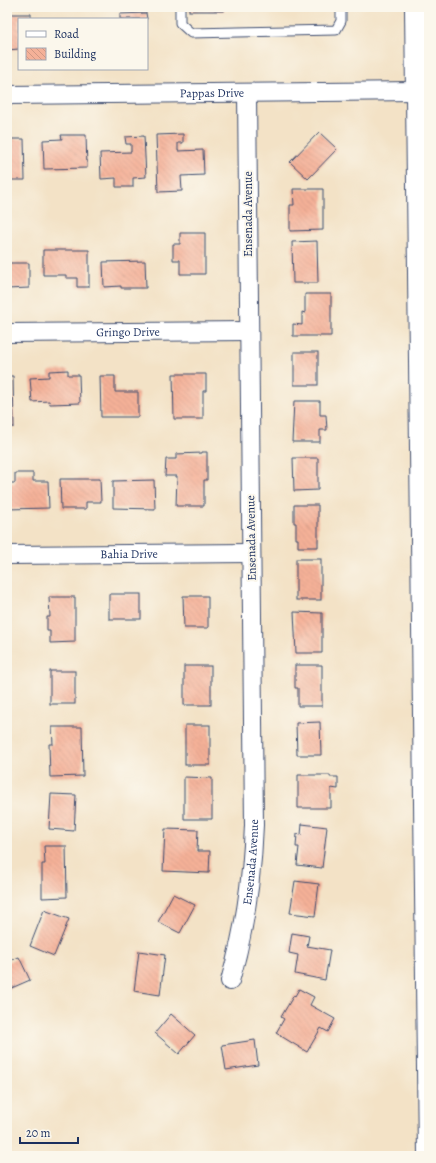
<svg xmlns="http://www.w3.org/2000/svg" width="436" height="1163" viewBox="0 0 436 1163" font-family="Alegreya,serif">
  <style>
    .building { fill: url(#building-back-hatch) }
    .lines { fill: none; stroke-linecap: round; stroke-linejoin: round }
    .service-casing { stroke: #3b4a6e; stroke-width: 11 }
    .minor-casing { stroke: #3b4a6e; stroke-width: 20 }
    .secondary-casing { stroke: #3b4a6e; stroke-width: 24 }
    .service { stroke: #fff; stroke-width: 9 }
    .minor { stroke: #fff; stroke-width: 18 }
    .secondary { stroke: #fff; stroke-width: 22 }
    .labels { text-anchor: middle; stroke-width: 4; stroke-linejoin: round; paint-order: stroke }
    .street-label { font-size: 12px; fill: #1b2f5e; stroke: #fbf7ec }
  </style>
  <defs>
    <pattern id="building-back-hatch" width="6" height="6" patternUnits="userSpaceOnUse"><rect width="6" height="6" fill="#f5b198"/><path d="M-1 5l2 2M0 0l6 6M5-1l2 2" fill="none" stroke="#d19985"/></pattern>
  </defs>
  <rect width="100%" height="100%" fill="#fbf7ec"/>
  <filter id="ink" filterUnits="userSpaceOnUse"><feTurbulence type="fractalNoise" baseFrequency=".025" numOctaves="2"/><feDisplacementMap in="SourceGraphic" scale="8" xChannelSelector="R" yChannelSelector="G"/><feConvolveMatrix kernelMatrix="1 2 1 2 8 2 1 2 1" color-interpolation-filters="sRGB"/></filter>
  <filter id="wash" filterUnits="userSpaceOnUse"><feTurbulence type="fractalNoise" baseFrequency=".012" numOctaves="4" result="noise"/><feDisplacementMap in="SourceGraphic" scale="16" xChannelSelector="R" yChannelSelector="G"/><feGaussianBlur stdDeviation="0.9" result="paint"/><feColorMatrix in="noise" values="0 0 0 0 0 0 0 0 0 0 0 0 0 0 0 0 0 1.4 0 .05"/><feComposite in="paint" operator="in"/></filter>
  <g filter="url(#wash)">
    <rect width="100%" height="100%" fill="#f3e2c6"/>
    <g id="blocks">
      <!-- building -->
      <g class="building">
        <rect x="189" y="7" width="35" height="4"/>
        <rect x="241" y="7" width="35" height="2"/>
        <rect x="293" y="7" width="36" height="2"/>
        <polygon points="146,13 147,19 120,19 120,14"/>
        <polygon points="7,14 31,14 31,19 19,19 19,49 7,50"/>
        <polygon points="319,132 337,149 308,179 290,162"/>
        <polygon points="183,134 183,143 178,143 178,151 203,150 204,175 181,176 182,191 158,192 156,135"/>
        <polygon points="61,135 86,135 87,168 44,169 43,140 62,139"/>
        <polygon points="144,136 146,177 133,178 133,187 116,187 116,178 101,179 100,153 131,152 131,144 126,144 125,137"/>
        <polygon points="7,139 24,139 25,180 11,180 11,189 7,190"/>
        <polygon points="293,189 323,189 323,230 290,231 290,205 294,205"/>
        <polygon points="180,233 205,233 205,274 180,274 180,260 173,260 173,244 180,244"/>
        <polygon points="317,241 318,283 293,283 292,242"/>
        <polygon points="43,250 89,250 89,287 77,287 77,278 66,278 66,275 43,275"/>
        <polygon points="145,261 146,288 121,288 121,286 104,287 103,262"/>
        <polygon points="7,263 29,263 29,288 7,289"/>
        <polygon points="305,294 331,294 331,336 293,336 293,324 302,325 302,312 305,313"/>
        <rect x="294" y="352" width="24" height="33"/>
        <polygon points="68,370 68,375 79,375 80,403 50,404 49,401 32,402 30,378 49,377 49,371"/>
        <polygon points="173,374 206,374 206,391 203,391 203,419 174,419"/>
        <polygon points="7,376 13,376 14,427 7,428"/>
        <polygon points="100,376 115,376 115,392 138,392 138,417 101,417"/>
        <polygon points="294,401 320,401 320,415 326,415 327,430 320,430 320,442 292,442"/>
        <polygon points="202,452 207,452 207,480 204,480 204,506 176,506 177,476 165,476 166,459 176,459 176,454 202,453"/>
        <polygon points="293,458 318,458 318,490 294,491"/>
        <polygon points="15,473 33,473 33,481 48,481 49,508 7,509 7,483 15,483"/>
        <polygon points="60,479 100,479 101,502 86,502 86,509 61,509"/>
        <polygon points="154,480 155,509 113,508 113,481"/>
        <polygon points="294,505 318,505 318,547 298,547 298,539 296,539 296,523 294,523"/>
        <rect x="296" y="559" width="25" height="41"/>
        <rect x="109" y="594" width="32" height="25"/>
        <polygon points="183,596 208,596 208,628 184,628"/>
        <polygon points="49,597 75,597 75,642 50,643 50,631 47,631 47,617 50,617"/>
        <polygon points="294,612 322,613 322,653 296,653"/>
        <polygon points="295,665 322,665 322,706 298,706 298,688 295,688"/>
        <rect x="184" y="666" width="27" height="39"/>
        <rect x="50" y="671" width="25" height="33"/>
        <polygon points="320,722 321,755 297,755 296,723"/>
        <rect x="185" y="725" width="25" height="40"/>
        <polygon points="52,727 82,727 83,776 50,777 49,744 53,744"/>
        <polygon points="298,775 330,775 330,777 338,777 338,789 331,788 331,808 298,808"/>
        <polygon points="184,777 212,778 212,819 184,819"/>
        <polygon points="51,794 76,795 74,831 49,829"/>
        <polygon points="302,824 327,827 322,868 297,865 299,847 296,847 297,834 301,835"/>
        <polygon points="165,829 198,830 197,851 210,851 209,873 163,871"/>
        <polygon points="44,846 66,846 67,897 42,898 42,864 45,864"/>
        <polygon points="295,881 319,884 315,916 290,913"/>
        <polygon points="173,894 195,905 180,933 158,922"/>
        <polygon points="44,910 69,919 54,956 30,946"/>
        <polygon points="292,933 309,936 307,946 330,950 325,980 295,974 298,955 289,953"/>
        <polygon points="139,951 165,955 160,995 134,991"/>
        <polygon points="19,957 30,980 7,990 7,962"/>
        <polygon points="299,989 314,997 310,1005 335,1019 328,1032 321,1028 307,1052 276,1033 284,1019 281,1017 294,995 295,996"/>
        <polygon points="171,1014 195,1035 179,1054 155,1033"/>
        <polygon points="255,1040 258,1065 226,1070 222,1045"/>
      </g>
    </g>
  </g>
  <g filter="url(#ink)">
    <use href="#blocks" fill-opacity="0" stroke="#3b4a6e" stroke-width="1"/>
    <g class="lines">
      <!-- service casing -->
      <g class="service-casing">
        <polyline id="service" points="180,7 180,23 191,33 336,30 341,21 341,7"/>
      </g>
      <!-- minor casing -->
      <g class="minor-casing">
        <g id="minor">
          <path id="s1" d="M7 95 418 91"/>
          <path id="s2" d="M7 333 249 331"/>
          <path id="s3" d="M7 555 251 553"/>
          <path id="s4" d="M230 981C245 930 252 879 254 825L247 93"/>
        </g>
      </g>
      <!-- secondary casing -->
      <g class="secondary-casing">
        <polyline id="secondary" points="416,7 429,1156"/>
      </g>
      <!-- service -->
      <use href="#service" class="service"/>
      <!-- minor -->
      <use href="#minor" class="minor"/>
      <!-- secondary -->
      <use href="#secondary" class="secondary"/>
    </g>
  </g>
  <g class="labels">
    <!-- street labels -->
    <g class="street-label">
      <text dy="4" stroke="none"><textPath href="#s1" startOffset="205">Pappas Drive</textPath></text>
      <text transform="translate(248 214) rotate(-90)" y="4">Ensenada Avenue</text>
      <text dy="4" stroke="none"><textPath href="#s2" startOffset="121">Gringo Drive</textPath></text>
      <text transform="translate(251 538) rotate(-91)" y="4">Ensenada Avenue</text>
      <text dy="4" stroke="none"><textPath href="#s3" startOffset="122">Bahia Drive</textPath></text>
      <text dy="4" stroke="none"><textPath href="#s4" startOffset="121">Ensenada Avenue</textPath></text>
    </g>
  </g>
  <!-- margin -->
  <rect width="436" height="1163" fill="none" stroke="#fbf7ec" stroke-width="24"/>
  <!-- legend -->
  <rect x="18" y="18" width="130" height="52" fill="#fbf7ec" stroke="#a1a7b3"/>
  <rect x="26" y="31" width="20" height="6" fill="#ffffff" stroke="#a1a7b3"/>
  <text x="54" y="38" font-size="12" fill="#1b2f5e">Road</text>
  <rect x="26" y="48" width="20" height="12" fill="url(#building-back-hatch)" stroke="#a1a7b3"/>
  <text x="54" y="58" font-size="12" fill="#1b2f5e">Building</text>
  <!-- scale -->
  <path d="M20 1137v6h58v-6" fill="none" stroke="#1b2f5e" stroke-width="2"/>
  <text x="26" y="1137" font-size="12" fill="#1b2f5e" stroke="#fbf7ec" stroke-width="3" paint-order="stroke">20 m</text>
</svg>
